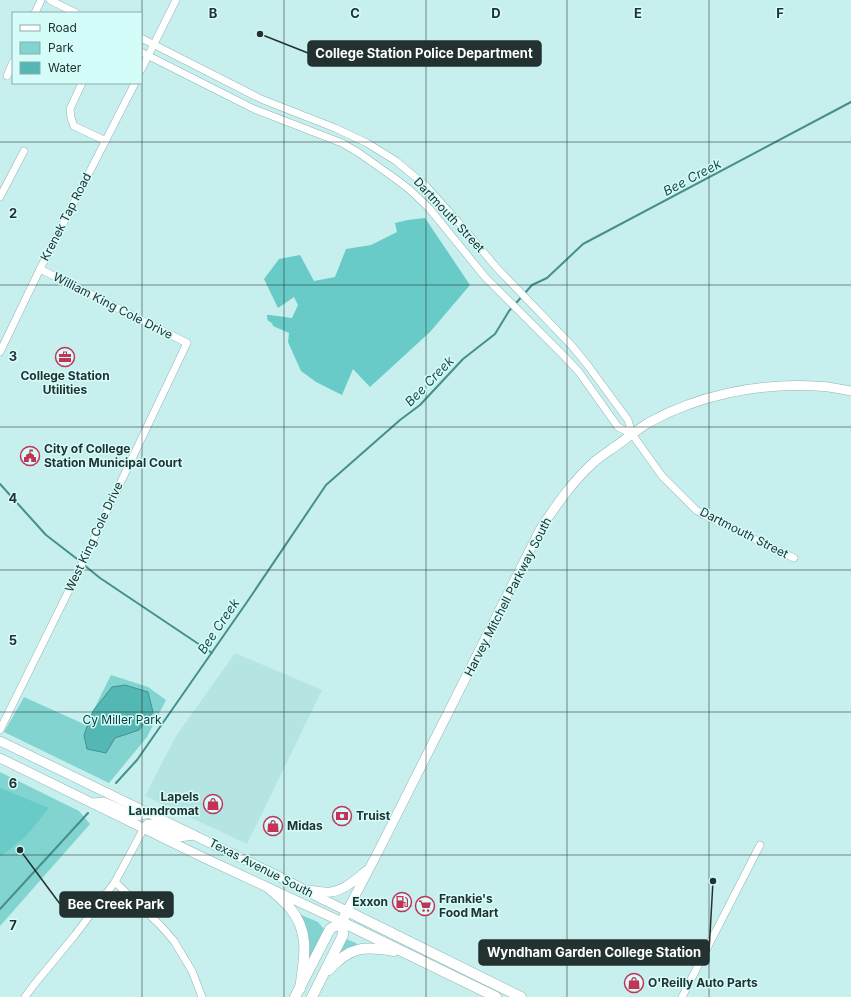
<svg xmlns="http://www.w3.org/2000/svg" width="851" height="997" viewBox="0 0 851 997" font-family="Inter,sans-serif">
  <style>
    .built { fill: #b4e5e3 }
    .green { fill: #81d4d0 }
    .forest { fill: #68cbc7 }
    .water { fill: #53b7b4; stroke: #458f8d }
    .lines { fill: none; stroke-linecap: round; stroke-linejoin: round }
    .stream { stroke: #458f8d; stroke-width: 2 }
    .minor-casing { stroke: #8fb5b3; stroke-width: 8 }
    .major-casing { stroke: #8fb5b3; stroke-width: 10 }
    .highway-casing { stroke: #8fb5b3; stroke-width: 11 }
    .minor { stroke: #fff; stroke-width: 7 }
    .major { stroke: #fff; stroke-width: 9 }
    .highway { stroke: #fff; stroke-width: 10 }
    .grid { fill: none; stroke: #233231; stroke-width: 1; stroke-opacity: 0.55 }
    .labels { text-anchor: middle; stroke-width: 3; stroke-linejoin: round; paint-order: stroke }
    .street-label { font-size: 12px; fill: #233231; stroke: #d4fdfa }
    .poi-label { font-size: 12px; font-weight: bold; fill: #233231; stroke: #d4fdfa; text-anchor: start }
    .park-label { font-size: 12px; fill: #093a38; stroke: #d4fdfa }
    .water-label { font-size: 13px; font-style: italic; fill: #1f4c4a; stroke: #d4fdfa }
    .grid-label { font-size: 13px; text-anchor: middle; font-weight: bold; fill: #233231; stroke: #d4fdfa; stroke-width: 3; stroke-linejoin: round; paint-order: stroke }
    .leader { fill: none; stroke: #233231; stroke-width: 1.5 }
    .callout-dot { fill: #233231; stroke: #d4fdfa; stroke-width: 1.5 }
    .callout { fill: #233231; stroke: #233231; stroke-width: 1.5 }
    .callout-label { font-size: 13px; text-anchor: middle; font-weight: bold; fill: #fff }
  </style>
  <rect width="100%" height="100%" fill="#c7efed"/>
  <!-- built -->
  <polygon class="built" points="235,653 322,690 247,844 145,796 176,736"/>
  <!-- green -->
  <g class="green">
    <polygon points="111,675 148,687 166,700 147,737 109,783 4,732 24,697 86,725"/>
    <polygon points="0,772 79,811 90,824 0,926"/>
    <polygon points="299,914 318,922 324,929 309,960"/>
    <polygon points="346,939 356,943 358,945 337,957"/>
  </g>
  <!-- forest -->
  <g class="forest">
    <path d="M425 218 470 285 430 332 370 387 353 369 342 395 316 382 301 371 288 342 289 333 273 326 272 323C268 321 267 320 267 315H270L292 318 298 305 294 297 278 308 264 279 279 259 300 255 314 281 335 277 346 249 371 245 397 232 395 223 408 220Z"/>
    <polygon points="0,788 49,808 27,835 0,857"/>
  </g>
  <!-- water -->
  <polygon class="water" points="125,685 148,692 153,712 139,730 115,738 106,753 87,749 84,735 93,711 112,687"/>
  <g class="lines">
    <!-- stream -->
    <g class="stream">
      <polyline points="0,484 46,535 81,562"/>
      <polyline points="84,565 100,578 212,653"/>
      <polyline points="116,783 137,760 247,602 326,485 400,420 420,405 463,359 495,334 509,311 532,285 547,278 583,244 851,102"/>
      <polyline points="0,909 88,813"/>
    </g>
    <!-- minor casing -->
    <g class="minor-casing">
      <g id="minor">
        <polyline points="50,0 76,13"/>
        <polyline points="35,13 41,0"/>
        <polyline points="141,38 261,99 335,128 367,143 396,161 426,186 459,223 496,267 573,347 589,367 628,420 632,434 662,476 696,510 704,515 794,558"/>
        <polyline points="141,52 254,109 342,143 359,153 393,177 409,189 429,208 485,277 564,356 579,372 618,427 632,434"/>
        <polyline points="141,70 176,0"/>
        <polyline points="7,76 13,62"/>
        <polyline points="82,83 70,109 71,118 74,126 106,141"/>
        <polyline points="0,197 24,151"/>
        <polyline points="0,352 40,269 135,83"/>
        <polyline points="0,730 78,572 187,343 40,269"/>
        <polyline points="115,882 160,925 174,941 192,971 202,997"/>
        <polyline points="25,997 33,986 75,935 115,882 144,828"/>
        <polyline points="682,997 760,845"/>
      </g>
    </g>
    <!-- major casing -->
    <g class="major-casing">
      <g id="major">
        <path d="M0 741 278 876 324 900 347 911 379 850 541 528C557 504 573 481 594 462 601 456 609 451 616 446 627 438 637 430 648 423 698 395 758 383 815 386 827 386 839 389 851 391"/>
        <polyline points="0,758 198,855 342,922"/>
        <polyline points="93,803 104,802 136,816 149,813"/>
        <polyline points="144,828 148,824 155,825 179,837 194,835"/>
        <path d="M309 890C316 891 324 893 331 892 345 890 356 879 366 871"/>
      </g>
    </g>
    <!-- highway casing -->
    <g class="highway-casing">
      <g id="highway">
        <path d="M270 889C277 895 284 901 290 908 311 933 304 960 300 989"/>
        <polyline points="342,922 496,997"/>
        <path d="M329 970C350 946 365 946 394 951"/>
        <polyline points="295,997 330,929 342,922"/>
        <polyline points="312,997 343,935 342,922 347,911 521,997"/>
      </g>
    </g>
    <!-- minor -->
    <use href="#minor" class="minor"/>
    <!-- major -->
    <use href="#major" class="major"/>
    <!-- highway -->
    <use href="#highway" class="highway"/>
  </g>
  <!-- grid -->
  <path class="grid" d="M142 0V997M284 0V997M426 0V997M567 0V997M709 0V997M0 142H851M0 285H851M0 427H851M0 570H851M0 712H851M0 855H851"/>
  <!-- icons -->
  <defs>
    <g id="office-ring" transform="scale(1)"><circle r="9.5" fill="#d4fdfa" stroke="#c33355" stroke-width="1.5"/><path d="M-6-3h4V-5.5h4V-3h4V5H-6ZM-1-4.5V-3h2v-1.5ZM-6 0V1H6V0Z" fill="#c33355"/></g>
    <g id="civic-ring" transform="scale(1)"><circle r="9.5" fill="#d4fdfa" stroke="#c33355" stroke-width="1.5"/><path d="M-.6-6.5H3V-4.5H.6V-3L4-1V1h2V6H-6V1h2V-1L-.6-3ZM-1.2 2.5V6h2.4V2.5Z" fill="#c33355"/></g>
    <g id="shop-ring" transform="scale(1)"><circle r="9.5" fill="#d4fdfa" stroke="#c33355" stroke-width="1.5"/><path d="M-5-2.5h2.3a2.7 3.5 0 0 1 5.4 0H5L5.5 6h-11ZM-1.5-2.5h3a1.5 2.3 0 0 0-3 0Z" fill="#c33355"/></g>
    <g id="bank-ring" transform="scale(1)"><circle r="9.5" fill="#d4fdfa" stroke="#c33355" stroke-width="1.5"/><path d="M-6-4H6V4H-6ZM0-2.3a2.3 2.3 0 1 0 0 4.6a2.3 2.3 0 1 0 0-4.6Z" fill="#c33355"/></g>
    <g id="fuel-ring" transform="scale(1)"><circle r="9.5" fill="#d4fdfa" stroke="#c33355" stroke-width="1.5"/><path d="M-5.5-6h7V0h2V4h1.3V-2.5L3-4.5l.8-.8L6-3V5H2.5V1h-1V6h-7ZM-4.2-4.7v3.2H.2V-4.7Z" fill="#c33355"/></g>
    <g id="supermarket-ring" transform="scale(1)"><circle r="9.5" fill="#d4fdfa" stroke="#c33355" stroke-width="1.5"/><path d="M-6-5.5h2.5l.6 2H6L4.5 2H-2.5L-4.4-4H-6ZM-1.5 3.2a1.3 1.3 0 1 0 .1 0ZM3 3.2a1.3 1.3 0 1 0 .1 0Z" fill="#c33355"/></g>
  </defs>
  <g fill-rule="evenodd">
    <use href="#office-ring" x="65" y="357"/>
    <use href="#civic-ring" x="30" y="456"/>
    <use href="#shop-ring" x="213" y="804"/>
    <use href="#bank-ring" x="342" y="816"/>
    <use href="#shop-ring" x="273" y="826"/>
    <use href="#fuel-ring" x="402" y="902"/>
    <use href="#supermarket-ring" x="425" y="906"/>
    <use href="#shop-ring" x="634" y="983"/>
  </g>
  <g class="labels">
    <!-- street labels -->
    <g class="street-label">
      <text transform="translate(449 215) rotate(47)" y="4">Dartmouth Street</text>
      <text transform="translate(66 217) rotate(-63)" y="4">Krenek Tap Road</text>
      <text transform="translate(113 306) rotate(27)" y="4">William King Cole Drive</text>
      <text transform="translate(744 533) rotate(27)" y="4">Dartmouth Street</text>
      <text transform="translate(94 537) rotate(-65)" y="4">West King Cole Drive</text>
      <text transform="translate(508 597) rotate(-63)" y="4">Harvey Mitchell Parkway South</text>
      <text transform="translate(261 868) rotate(27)" y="4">Texas Avenue South</text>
    </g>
    <!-- poi labels -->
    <g class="poi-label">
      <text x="65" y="380" text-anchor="middle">College Station<tspan x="65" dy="14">Utilities</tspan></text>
      <text x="44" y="453">City of College<tspan x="44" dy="14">Station Municipal Court</tspan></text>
      <text x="199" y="801" text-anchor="end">Lapels<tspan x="199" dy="14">Laundromat</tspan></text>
      <text x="356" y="820">Truist</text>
      <text x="287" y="830">Midas</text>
      <text x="439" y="903">Frankie's<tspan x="439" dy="14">Food Mart</tspan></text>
      <text x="388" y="906" text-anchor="end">Exxon</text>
      <text x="648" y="987">O'Reilly Auto Parts</text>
    </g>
    <!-- park labels -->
    <g class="park-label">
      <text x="122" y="724">Cy Miller Park</text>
    </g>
    <!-- water labels -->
    <g class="water-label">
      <text transform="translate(692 177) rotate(-28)" y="5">Bee Creek</text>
      <text transform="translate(429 381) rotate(-46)" y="5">Bee Creek</text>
      <text transform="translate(218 626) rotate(-56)" y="5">Bee Creek</text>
    </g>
  </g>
  <g class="grid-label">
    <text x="213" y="18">B</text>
    <text x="355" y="18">C</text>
    <text x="496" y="18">D</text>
    <text x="638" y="18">E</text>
    <text x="780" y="18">F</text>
    <text x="13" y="218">2</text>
    <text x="13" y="361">3</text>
    <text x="13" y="503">4</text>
    <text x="13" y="645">5</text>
    <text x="13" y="788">6</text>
    <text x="13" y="930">7</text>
  </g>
  <!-- callouts -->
  <path class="leader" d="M260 34L308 53M20 850L60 904M713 881L709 952"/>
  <g class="callout-dot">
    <circle cx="260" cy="34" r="4"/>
    <circle cx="20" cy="850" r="4"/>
    <circle cx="713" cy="881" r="4"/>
  </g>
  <g class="callout">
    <rect x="308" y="41" width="233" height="25" rx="4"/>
    <rect x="60" y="892" width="113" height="25" rx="4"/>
    <rect x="479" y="940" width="230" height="25" rx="4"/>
  </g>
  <g class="callout-label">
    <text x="424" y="58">College Station Police Department</text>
    <text x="116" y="909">Bee Creek Park</text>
    <text x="594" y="957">Wyndham Garden College Station</text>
  </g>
  <!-- legend -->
  <rect x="12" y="12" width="130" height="72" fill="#d4fdfa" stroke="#8dacaa"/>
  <rect x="20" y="25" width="20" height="6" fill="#ffffff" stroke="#8dacaa"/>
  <text x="48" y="32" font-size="12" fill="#233231">Road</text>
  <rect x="20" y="42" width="20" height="12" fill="#81d4d0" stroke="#8dacaa"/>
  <text x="48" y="52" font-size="12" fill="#233231">Park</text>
  <rect x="20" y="62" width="20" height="12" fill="#53b7b4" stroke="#8dacaa"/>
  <text x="48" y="72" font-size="12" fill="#233231">Water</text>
</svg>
